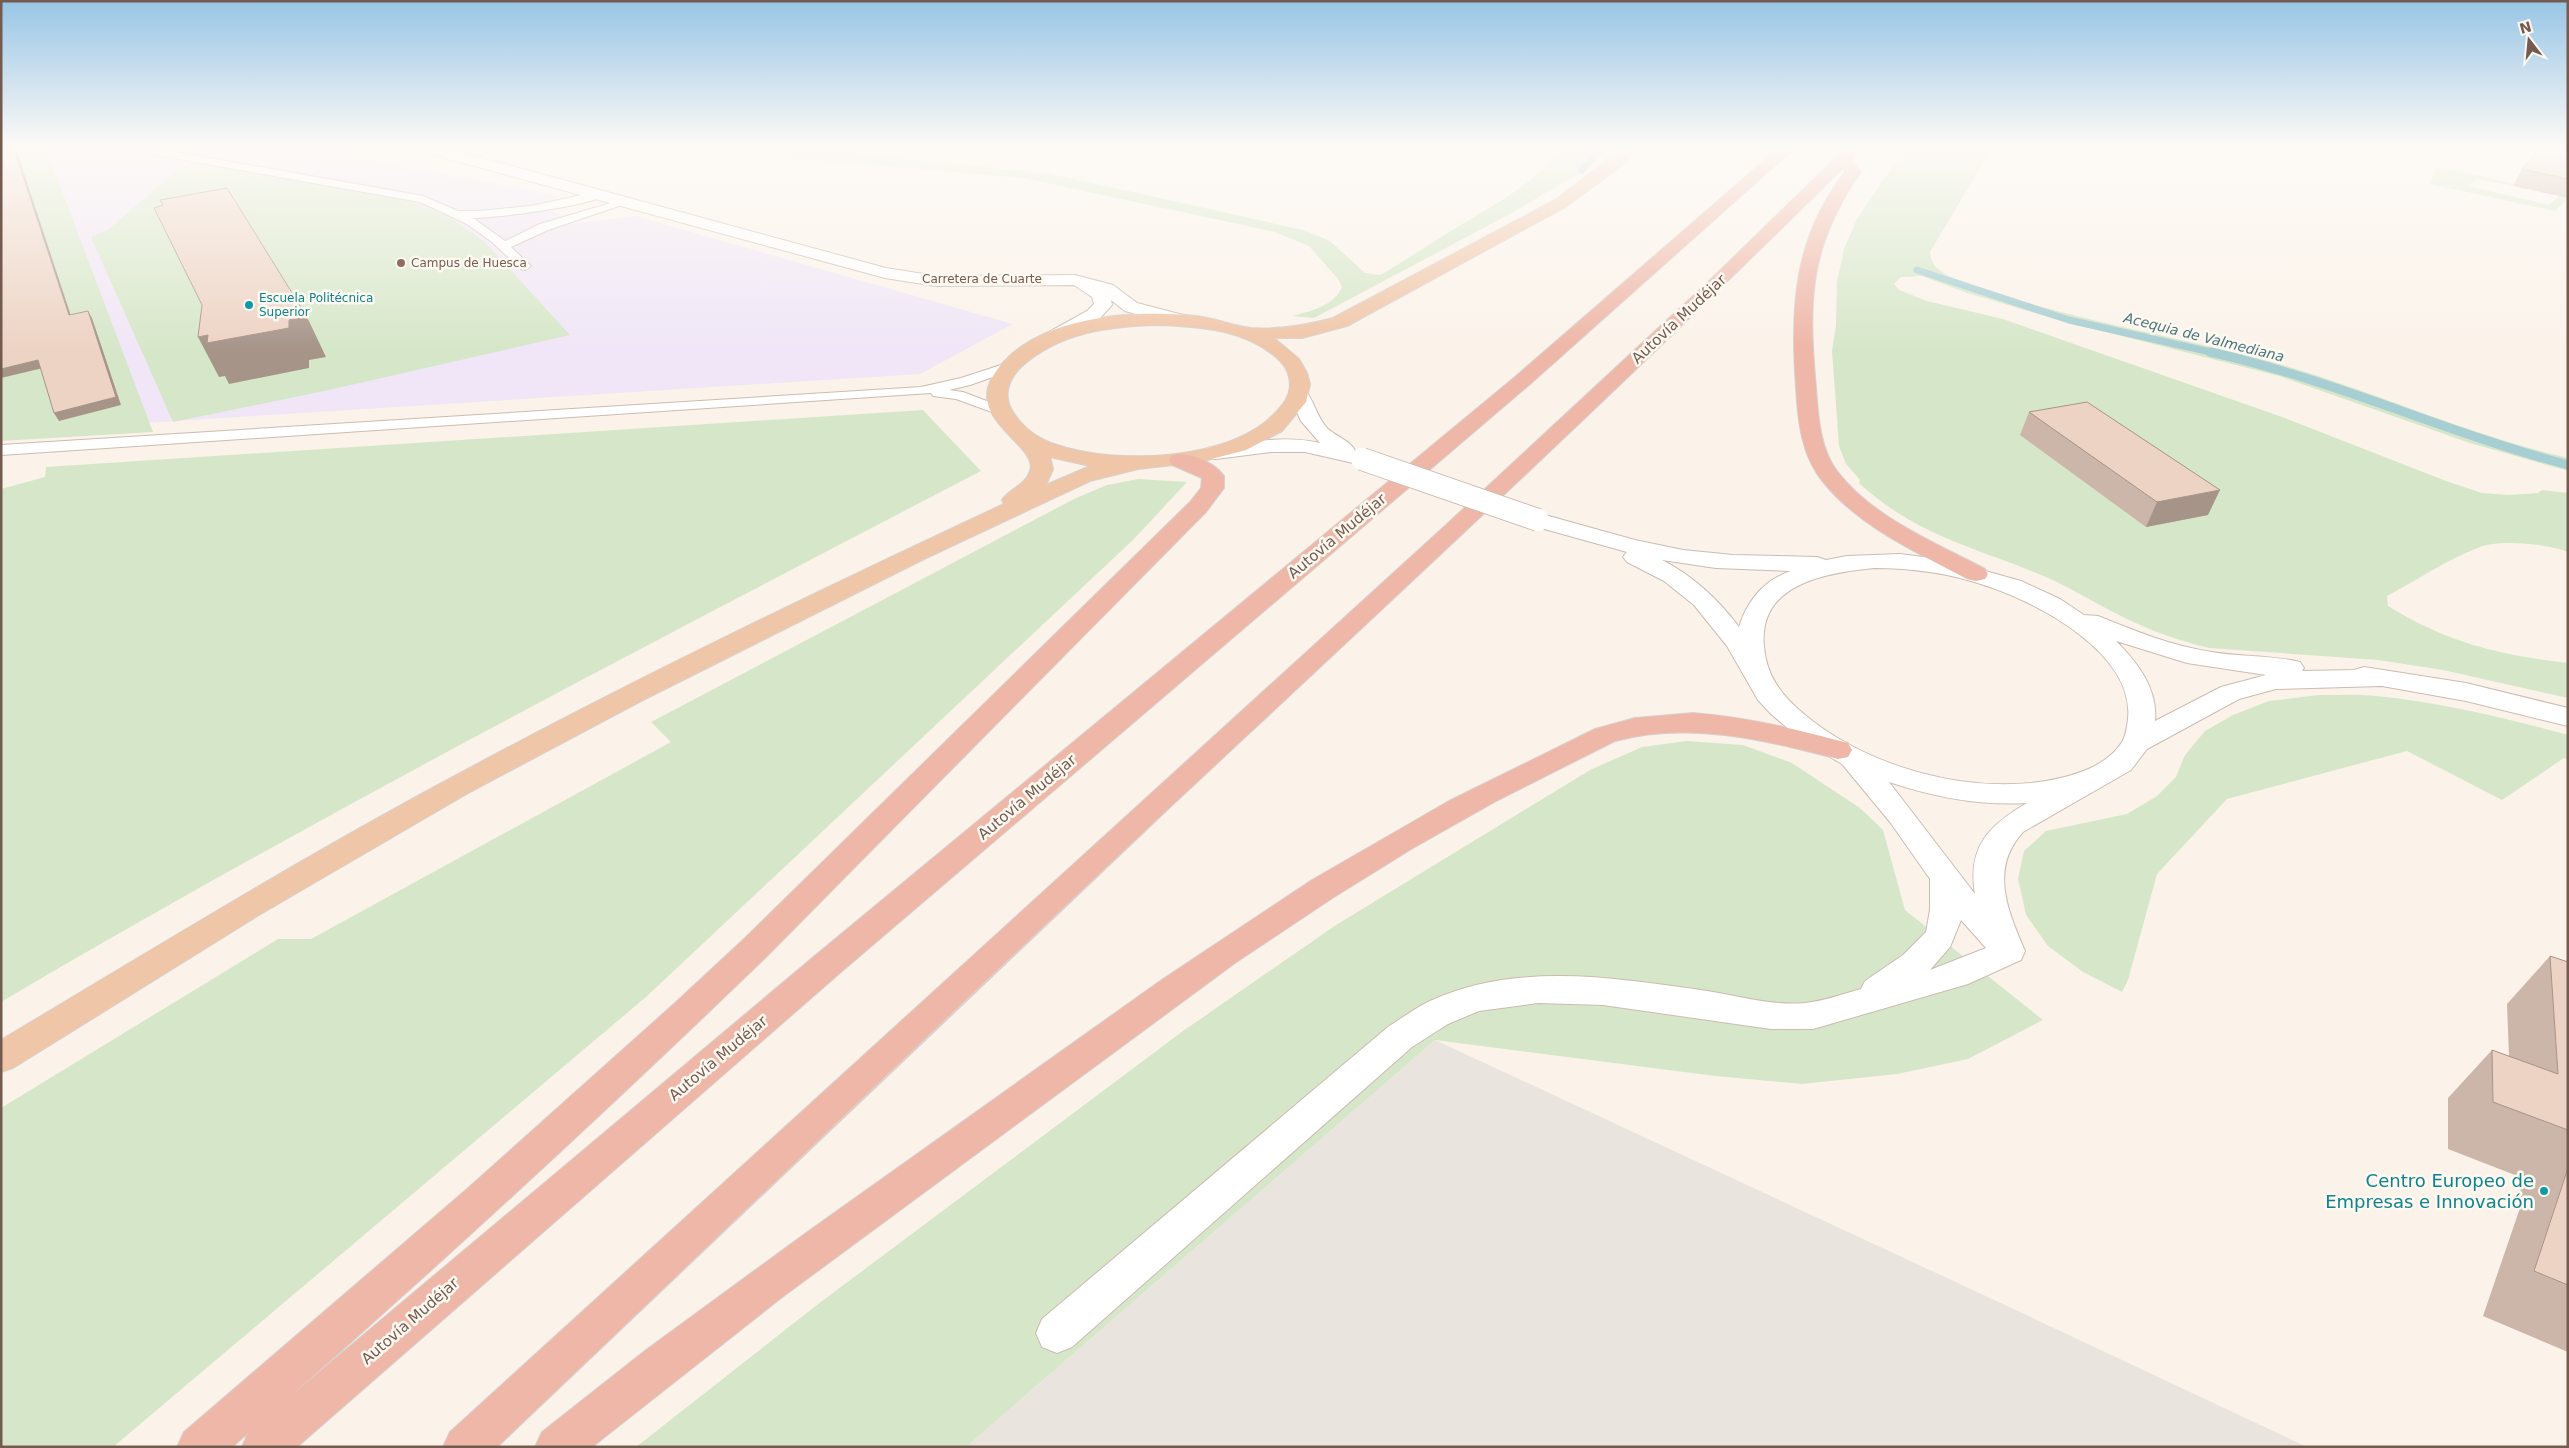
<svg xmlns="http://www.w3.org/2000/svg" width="2569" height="1448" viewBox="0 0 2569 1448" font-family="'DejaVu Sans',sans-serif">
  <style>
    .industrial { fill: #eae4df }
    .education { fill: #f0e6f7 }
    .green { fill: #d6e7c9 }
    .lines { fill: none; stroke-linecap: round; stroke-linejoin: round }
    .stream-far1 { stroke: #a7ced3; stroke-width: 7 }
    .stream { stroke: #a7ced3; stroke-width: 9 }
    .service-casing { stroke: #ccbbb1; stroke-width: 2 }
    .minor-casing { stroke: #ccbbb1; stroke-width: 2 }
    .tertiary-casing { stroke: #ccbbb1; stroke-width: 2 }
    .trunk-casing { stroke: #d8d1ce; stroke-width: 2 }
    .motorway-casing { stroke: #d8d1ce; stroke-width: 2 }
    .service { fill: #fff; fill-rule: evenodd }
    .minor { fill: #fff; fill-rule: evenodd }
    .tertiary { fill: #fff; fill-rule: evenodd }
    .trunk { fill: #f0c6a8; fill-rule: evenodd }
    .motorway { fill: #eeb7a7; fill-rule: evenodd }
    .minor-bridge-casing { stroke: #ccbbb1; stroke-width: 24; stroke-linecap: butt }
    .minor-bridge { stroke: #fff; stroke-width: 22 }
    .wall { fill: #ccb5a9 }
    .shaded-wall { fill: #a69489 }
    .building { fill: #edd3c4; stroke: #a69489 }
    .education-dot { fill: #8d6e63; stroke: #fdf8f0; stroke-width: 2 }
    .culture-dot { fill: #0f9aa8; stroke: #fdf8f0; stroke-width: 2 }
    .labels { text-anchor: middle; stroke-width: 5; stroke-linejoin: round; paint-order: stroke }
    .far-education-label { font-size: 12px; fill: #785e54; stroke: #fdf8f0; text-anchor: start }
    .far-street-label { font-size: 12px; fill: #735b4f; stroke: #fdf8f0 }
    .far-culture-label { font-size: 12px; fill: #0d838f; stroke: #fdf8f0; text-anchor: start }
    .far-water-label { font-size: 14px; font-style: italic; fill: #47767d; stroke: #fdf8f0 }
    .street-label { font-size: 15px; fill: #735b4f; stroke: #fdf8f0 }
    .near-culture-label { font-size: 18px; fill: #0d838f; stroke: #fdf8f0; text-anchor: end }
  </style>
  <rect width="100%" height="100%" fill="#fbf3ea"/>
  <!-- industrial -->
  <polygon class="industrial" points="1435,1040 2003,1304 2307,1447 966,1447"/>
  <!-- education -->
  <polygon class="education" points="1,146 294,146 561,196 542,205 571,224 635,216 1013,324 920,374 1,432"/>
  <!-- green -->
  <g class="green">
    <polygon points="15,146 45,146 153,432 1,441 1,378 73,322"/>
    <path d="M735 146H785L1052 174 1303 230 1330 241 1365 273 1381 275C1407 259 1433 242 1459 226 1494 204 1539 183 1560 146H1613L1578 174 1510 214 1314 318 1292 316C1311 311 1334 306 1342 287L1339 280 1309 246 1275 232 1023 178 816 160Z"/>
    <path d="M1910 146H1993L1930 252C1931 266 1939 270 1950 277 2055 318 2165 333 2272 362 2372 390 2467 435 2568 458V471L2470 443 2279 376 2055 319 1964 292 1922 276 1901 277 1894 284 1899 290 1927 301 2003 319 2285 418 2446 481 2482 493 2509 495 2538 493 2542 490 2568 493V552C2548 544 2500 539 2480 547 2448 559 2417 580 2387 596L2388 606C2448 643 2499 655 2568 663V698L2443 670 2378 660 2209 648C2177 640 2148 630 2119 615 2095 603 2073 589 2048 578 1979 548 1917 537 1859 483L1860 480 1846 464 1839 446 1832 351 1836 325 1837 282 1844 249 1857 219 1885 177Z"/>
    <polygon points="193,163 403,199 438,212 455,221 484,241 570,335 329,390 173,422 91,237 109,229 182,166"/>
    <polygon points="2437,166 2515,184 2513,186 2477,179 2468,186 2549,205 2559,196 2568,198 2555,211 2430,184"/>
    <path d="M923 410 981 471C651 643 322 813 1 1002V489L45 477 46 467Z"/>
    <polygon points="1138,479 1187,482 1134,539 646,997 113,1447 1,1447 1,1108 278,939 311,939 671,742 651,722 1074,499 1107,485"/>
    <path d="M2318 695C2337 695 2357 694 2376 696 2440 702 2505 718 2568 735V760L2564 758 2502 800 2407 751 2227 799 2157 874 2128 980 2122 992 2083 972 2048 946 2026 915 2018 879 2024 851 2046 831 2127 814 2157 796 2176 777 2185 755 2205 731 2233 715 2269 701Z"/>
    <polygon points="1687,741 1743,745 1792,763 1860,808 1883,830 1905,910 2043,1020 1968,1059 1897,1074 1802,1084 1715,1076 1435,1040 966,1447 636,1447 822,1301 1183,1031 1336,925 1590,770 1642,747"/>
  </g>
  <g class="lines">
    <!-- stream-far1 -->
    <g class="stream-far1">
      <polyline points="1582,170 1603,146"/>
      <polyline points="1917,270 2069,320 2215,353"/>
    </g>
    <!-- stream -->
    <path class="stream" d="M2210 352C2332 379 2447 433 2568 465"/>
    <!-- service casing -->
    <g class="service-casing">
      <g id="service">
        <path d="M118 146H143L423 196 458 211H478L531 206 600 191 606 194C594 206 494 218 473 218L505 241 540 224 624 199H632L634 201 548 230 511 247 531 266 525 270 521 269 492 242 467 224 420 202 123 149Z"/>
        <polygon points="1010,362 1017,366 1015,369 970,385 949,390 963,392 1005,408 1007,411 1000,415 956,399 933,396 931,393 1,455 1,445 921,387 961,378"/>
      </g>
    </g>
    <!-- minor casing -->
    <g class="minor-casing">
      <g id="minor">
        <path d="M1299 389 1306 391C1315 403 1317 418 1328 429 1336 436 1352 442 1355 451L1370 454 1373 459 1370 464 1362 465 1305 452H1271L1216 459 1208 458 1205 453 1208 448 1216 447C1250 442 1285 435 1320 443L1301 421 1289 395 1292 391Z"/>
        <path d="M1538 513 1635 540 1683 550 1733 555 1817 557 1826 560 1847 556 1900 554 1946 560 2021 581 2060 599 2084 615 2098 616C2135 631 2172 646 2212 652 2241 657 2272 655 2300 662L2304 668 2302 671 2354 670 2364 667 2466 683 2568 708V726L2466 701 2382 686 2276 689 2239 699 2147 749 2131 770 2023 832C1989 869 2008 911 2025 951L2021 960 1968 984 1813 1029H1771L1603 1005 1538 1003 1479 1011 1448 1024 1412 1047 1072 1347 1057 1353 1042 1347 1036 1333 1042 1319 1388 1027C1402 1018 1415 1008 1430 1001 1517 961 1616 978 1707 991 1739 996 1773 1006 1805 1003 1824 1001 1843 994 1861 989L1865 981 1903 955 1926 932 1930 910V879L1890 822 1842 764 1803 741 1771 714 1758 700 1727 646 1694 605 1664 581 1627 562 1623 557 1627 552 1530 525 1527 520 1530 515ZM1662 560 1716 568 1791 571C1764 580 1747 601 1739 627 1718 599 1693 576 1662 560ZM1874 568C1912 568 1948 573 1984 585 2037 602 2135 653 2128 719 2127 726 2126 736 2122 742 2106 767 2074 776 2046 781 1965 794 1868 767 1805 715 1782 696 1766 676 1764 646 1758 583 1827 573 1874 568ZM2116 641 2187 663 2266 675 2221 687 2155 721C2158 689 2138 663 2116 641ZM1889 782C1934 797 1979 806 2027 803 1989 825 1967 847 1975 894ZM1961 920 1986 948 1930 970 1950 947Z"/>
      </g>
    </g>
    <!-- tertiary casing -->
    <g class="tertiary-casing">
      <polygon id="tertiary" points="410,146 435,146 512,166 886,268 936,276 1075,275 1113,285 1137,303 1187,316 1189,320 1187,324 1180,326 1125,311 1111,300 1112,305 1099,319 1047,347 1040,345 1038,341 1040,337 1087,311 1094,304 1092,297 1074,285 936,286 885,278 412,149"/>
    </g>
    <!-- trunk casing -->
    <g class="trunk-casing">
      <path id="trunk" d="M1626 146H1642L1616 170 1567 206 1347 326 1302 338H1274L1299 359 1307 373 1310 384 1306 402 1282 431 1246 450 1200 462 1138 469 1090 481 924 559 643 700 470 792 259 915 13 1068 1 1072V1040C150 951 298 860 451 778 632 680 818 591 1004 504L1002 500C1010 488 1025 486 1030 471 1039 446 968 421 992 378 1027 316 1134 309 1196 316 1215 318 1233 326 1251 328 1279 330 1307 325 1333 318L1555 200ZM1161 325C1203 327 1250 330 1281 362 1287 368 1290 377 1290 386 1289 398 1283 404 1276 412 1233 461 1115 465 1057 445 1038 439 1023 428 1013 412 1003 397 1008 380 1020 368 1059 332 1110 326 1161 325ZM1050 457 1090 466 1046 485 1053 469Z"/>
    </g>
    <!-- motorway casing -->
    <g class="motorway-casing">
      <g id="motorway">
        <path d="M1781 146H1797L1529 385 841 972 297 1447H242L248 1433 232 1447H177L184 1432 467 1189 675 1003 744 939 1190 502 1201 488 1202 478 1172 465 1169 460 1172 455C1189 451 1214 462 1224 476V488L1206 512 766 957C610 1108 450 1255 287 1399L817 954 1515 377Z"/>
        <path d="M1848 146H1864L1852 159 1861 172C1809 246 1808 301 1816 388 1818 415 1820 449 1837 471 1873 518 1934 542 1985 569L1988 574 1985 579 1976 581 1967 579C1917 552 1861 528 1824 483 1801 456 1798 421 1796 387 1790 307 1794 237 1845 172L1843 168C1622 387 1394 598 1167 810 942 1021 720 1235 497 1447H443L450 1432 1446 525 1707 283Z"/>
        <path d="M1693 713C1746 717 1797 729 1848 743L1852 750 1848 757 1838 759C1764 740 1691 721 1615 741L1498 800 1413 848 1334 897 1235 963 781 1298 592 1447H535L542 1432 646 1350 806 1233 1163 979 1312 880 1449 801 1595 729 1635 718Z"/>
      </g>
    </g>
    <!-- service -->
    <use href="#service" class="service"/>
    <!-- minor -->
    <use href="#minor" class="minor"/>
    <!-- tertiary -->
    <use href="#tertiary" class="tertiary"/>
    <!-- trunk -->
    <use href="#trunk" class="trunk"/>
    <!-- motorway -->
    <use href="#motorway" class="motorway"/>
    <!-- minor-bridge casing -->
    <g class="minor-bridge-casing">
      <polyline id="minor-bridge" points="1362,459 1538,520"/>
    </g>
    <!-- minor-bridge -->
    <use href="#minor-bridge" class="minor-bridge"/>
  </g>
  <!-- wall -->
  <g class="wall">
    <polygon points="2568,146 2568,198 2513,186 2522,169"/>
    <polygon points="2029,412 2208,515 2146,527 2020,435"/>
    <polygon points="2550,956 2568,962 2568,1352 2483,1316 2521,1205 2520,1177 2448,1149 2448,1098 2492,1050 2509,1056 2507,1004"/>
  </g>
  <!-- shaded-wall -->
  <g class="shaded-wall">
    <polygon points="13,146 15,146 73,322 69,315"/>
    <polygon points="88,311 92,318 121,405 59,421 54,413"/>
    <polygon points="307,317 326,357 309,360 309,368 229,384 225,376 219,377 198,337"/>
    <polygon points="38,360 43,368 1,378 1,369"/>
    <polygon points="2220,490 2208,515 2146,527 2157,502"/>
  </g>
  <!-- building -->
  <g class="building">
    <polygon points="1,146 13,146 69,315 88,311 116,397 54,413 38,360 1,369"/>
    <polygon points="2543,146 2568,146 2568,179 2522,169"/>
    <polygon points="227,188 307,317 289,320 289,328 207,343 208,335 198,337 202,305 154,208 163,205 160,200"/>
    <polygon points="2087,402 2220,490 2157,502 2029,412"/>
    <polygon points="2550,956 2568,962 2568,1130 2493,1102 2492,1050 2558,1074"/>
    <polygon points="2568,1168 2568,1285 2534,1271"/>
  </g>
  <!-- sky -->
  <linearGradient id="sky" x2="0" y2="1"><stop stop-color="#98c5e6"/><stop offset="0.42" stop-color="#fdfaf6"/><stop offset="1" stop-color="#fdfaf6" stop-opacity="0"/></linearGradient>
  <rect width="2569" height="349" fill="url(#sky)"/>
  <!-- markers -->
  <circle class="education-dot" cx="401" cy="263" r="5"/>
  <g class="culture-dot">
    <circle cx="249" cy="305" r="5"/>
    <circle cx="2544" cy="1191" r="5"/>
  </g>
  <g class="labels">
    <!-- far-education labels -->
    <g class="far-education-label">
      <text x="411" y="267">Campus de Huesca</text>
    </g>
    <!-- far-street labels -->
    <g class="far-street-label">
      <text x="982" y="283">Carretera de Cuarte</text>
    </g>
    <!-- far-culture labels -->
    <g class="far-culture-label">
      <text x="259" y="302">Escuela Politécnica<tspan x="259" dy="14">Superior</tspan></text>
    </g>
    <!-- far-water labels -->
    <g class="far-water-label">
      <text transform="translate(2204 337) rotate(14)" y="5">Acequia de Valmediana</text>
    </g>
    <!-- street labels -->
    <g class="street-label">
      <text transform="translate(1679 319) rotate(-43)" y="5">Autovía Mudéjar</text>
      <text transform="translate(1337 536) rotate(-40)" y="5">Autovía Mudéjar</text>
      <text transform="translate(1027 797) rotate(-40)" y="5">Autovía Mudéjar</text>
      <text transform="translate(718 1058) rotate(-40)" y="5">Autovía Mudéjar</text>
      <text transform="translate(410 1321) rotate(-41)" y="5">Autovía Mudéjar</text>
    </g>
    <!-- near-culture labels -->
    <g class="near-culture-label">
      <text x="2534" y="1187">Centro Europeo de<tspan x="2534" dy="21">Empresas e Innovación</tspan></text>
    </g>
  </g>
  <!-- border -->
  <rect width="2569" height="1448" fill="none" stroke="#735b4f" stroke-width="5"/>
  <!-- north arrow -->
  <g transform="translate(2529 40) rotate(344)" stroke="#fdf8f0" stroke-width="4" paint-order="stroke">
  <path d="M0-4L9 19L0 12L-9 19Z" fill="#735b4f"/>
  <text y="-8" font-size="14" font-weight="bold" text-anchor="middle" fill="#735b4f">N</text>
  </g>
</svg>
